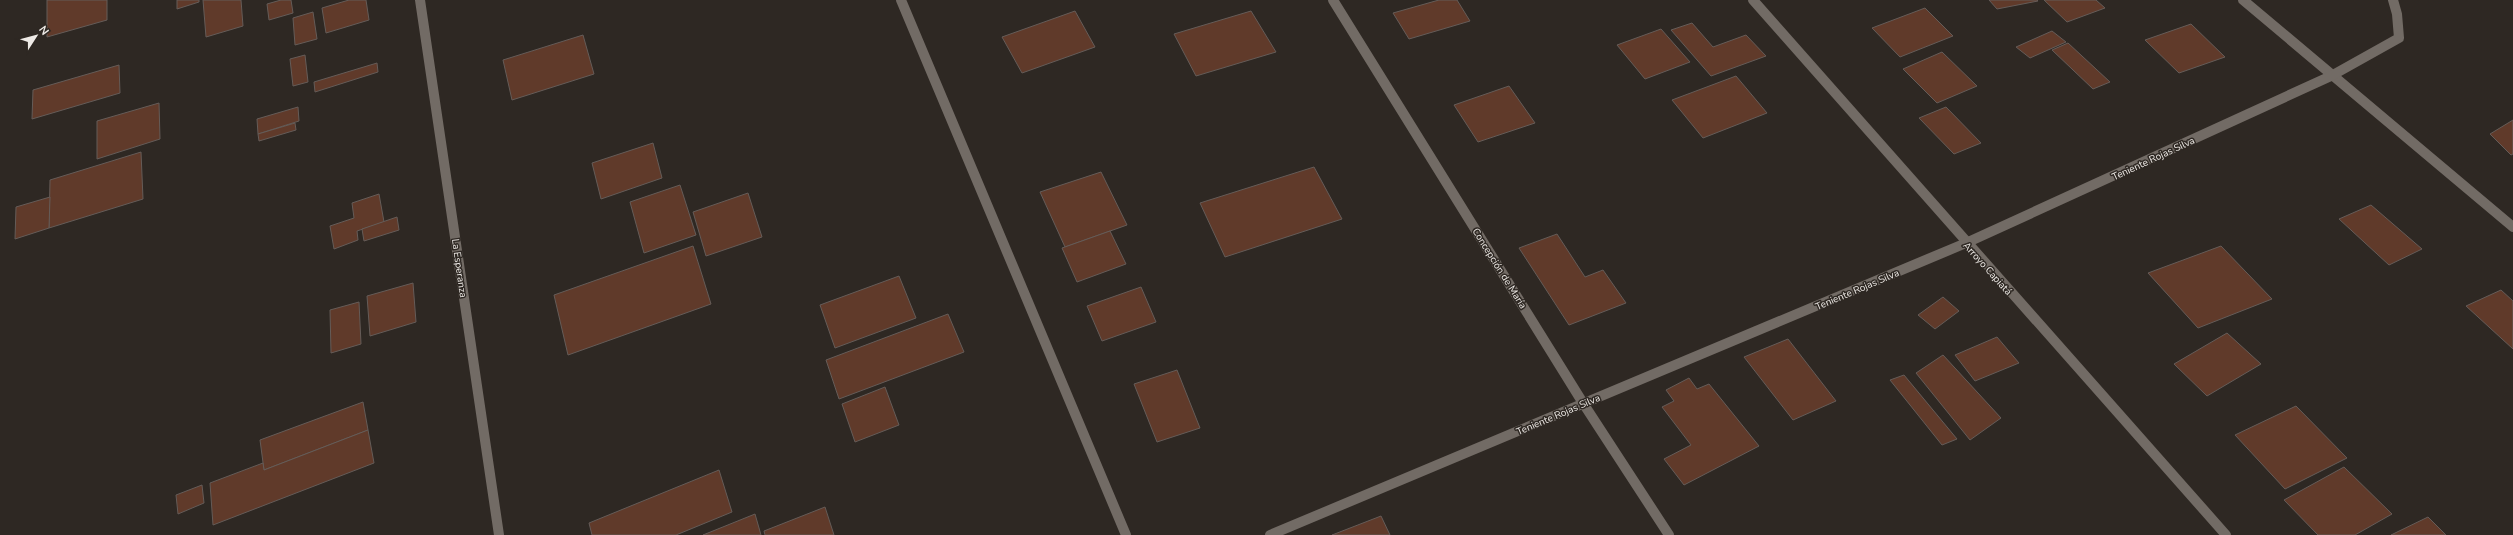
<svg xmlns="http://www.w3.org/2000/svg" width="2513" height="535" viewBox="0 0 2513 535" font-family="'Nunito Sans',sans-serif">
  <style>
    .building { fill: #603a2a; stroke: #655c58 }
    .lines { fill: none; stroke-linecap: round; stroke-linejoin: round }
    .minor { stroke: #726b65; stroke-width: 10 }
    .labels { text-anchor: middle; stroke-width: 3; stroke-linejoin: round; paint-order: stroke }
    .street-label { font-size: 10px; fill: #eeeae6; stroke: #2e2823 }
  </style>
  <rect width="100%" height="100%" fill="#2e2823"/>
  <!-- building -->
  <g class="building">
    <polygon points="47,0 107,0 107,20 47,37"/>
    <polygon points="177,0 199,0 199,2 177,9"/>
    <polygon points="203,0 241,0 243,26 206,37"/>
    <polygon points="281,0 291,0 293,13 269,20 267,4"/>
    <polygon points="349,0 366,0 369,20 326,33 322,8"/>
    <polygon points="1439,0 1457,0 1470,21 1409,39 1393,13"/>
    <polygon points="1989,0 2037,0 2038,1 1997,9"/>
    <polygon points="2044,0 2096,0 2105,8 2067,22"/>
    <polygon points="1925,8 1953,36 1900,57 1872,28"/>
    <polygon points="1075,11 1095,47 1022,73 1002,37"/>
    <polygon points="1251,11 1276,52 1196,76 1174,34"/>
    <polygon points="313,12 317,39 295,45 293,18"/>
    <polygon points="1692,23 1713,47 1746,35 1766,56 1711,76 1671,30"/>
    <polygon points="2191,24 2225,57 2179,73 2145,40"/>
    <polygon points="1661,29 1690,62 1645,79 1617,45"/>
    <polygon points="2052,31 2066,42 2030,58 2016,47"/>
    <polygon points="583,35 594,74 512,100 503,60"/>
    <polygon points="2068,43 2110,82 2093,89 2052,50"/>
    <polygon points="1942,52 1977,86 1937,103 1903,69"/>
    <polygon points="305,55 308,82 293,86 290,59"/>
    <polygon points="377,63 378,72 315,92 314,82"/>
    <polygon points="119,65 120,93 32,119 33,90"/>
    <polygon points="1736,76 1767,113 1703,138 1672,100"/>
    <polygon points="1509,86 1535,123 1478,142 1454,105"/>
    <polygon points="159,103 160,139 97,159 97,121"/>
    <polygon points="298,107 299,121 258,134 257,119"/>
    <polygon points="1946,107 1981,143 1954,154 1919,118"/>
    <polygon points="2513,120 2513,154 2511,155 2490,134"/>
    <polygon points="295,123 296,130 259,141 258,134"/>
    <polygon points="653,143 662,178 601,199 592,163"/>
    <polygon points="141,152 143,199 49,228 50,180"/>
    <polygon points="1314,167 1342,219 1225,257 1200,203"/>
    <polygon points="1101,172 1127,225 1065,247 1040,192"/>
    <polygon points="680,185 696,235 644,253 630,202"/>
    <polygon points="748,193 762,237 706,256 693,212"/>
    <polygon points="379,194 384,222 357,231 358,240 334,249 330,226 354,218 352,203"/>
    <polygon points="50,197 49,228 15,239 16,207"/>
    <polygon points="2371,205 2422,249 2389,265 2339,219"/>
    <polygon points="397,217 399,230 364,241 362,229"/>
    <polygon points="1110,231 1126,264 1077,282 1062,248"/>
    <polygon points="1557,234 1585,277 1603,270 1626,303 1569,325 1519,248"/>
    <polygon points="693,246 711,304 568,355 554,295"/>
    <polygon points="2221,246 2272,299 2198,328 2148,273"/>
    <polygon points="899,276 916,318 835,348 820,305"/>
    <polygon points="413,283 416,322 370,336 367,296"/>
    <polygon points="1141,287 1156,322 1102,341 1087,306"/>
    <polygon points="2501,290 2513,301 2513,349 2466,306"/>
    <polygon points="1943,297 1959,311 1935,329 1918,315"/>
    <polygon points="359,302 361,344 331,353 330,310"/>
    <polygon points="948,314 964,352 839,399 826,360"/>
    <polygon points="2227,333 2261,364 2207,396 2174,364"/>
    <polygon points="1997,337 2019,363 1975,381 1955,355"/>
    <polygon points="1788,339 1836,401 1793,420 1744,357"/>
    <polygon points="1943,355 2001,418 1970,440 1916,373"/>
    <polygon points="1177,370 1200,428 1157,442 1134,384"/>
    <polygon points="1904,375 1957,439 1942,445 1890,380"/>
    <polygon points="1689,378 1697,389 1709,384 1759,446 1684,485 1664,459 1691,445 1662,407 1674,401 1666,390"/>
    <polygon points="885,387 899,425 855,442 842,404"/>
    <polygon points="363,402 368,430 264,470 260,440"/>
    <polygon points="2296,406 2347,458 2285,489 2235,435"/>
    <polygon points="368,430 374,463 213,525 210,483 263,463 264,470"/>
    <polygon points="2344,467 2392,514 2355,535 2318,535 2284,500"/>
    <polygon points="719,470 732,512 676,535 592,535 589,523"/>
    <polygon points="202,485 204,503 178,514 176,495"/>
    <polygon points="825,507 834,535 765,535 764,531"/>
    <polygon points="755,514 761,535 703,535"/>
    <polygon points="1381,516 1390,535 1332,535"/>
    <polygon points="2428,517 2446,535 2391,535"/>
  </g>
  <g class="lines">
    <!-- minor -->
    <g class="minor">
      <polyline points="420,0 499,535"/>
      <polyline points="901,0 1126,535"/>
      <polyline points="1333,0 1583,403 1669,535"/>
      <polyline points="1753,0 2226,535"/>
      <polyline points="2243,0 2513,227"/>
      <polyline points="1270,535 1966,243 2331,76 2399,38 2397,14 2393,0"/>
    </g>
  </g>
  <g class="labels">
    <!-- street labels -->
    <g class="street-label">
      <text transform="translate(2153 158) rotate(-25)" y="4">Teniente Rojas Silva</text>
      <text transform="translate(460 268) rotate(82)" y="4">La Esperanza</text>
      <text transform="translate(1500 268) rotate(58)" y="4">Concepción de María</text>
      <text transform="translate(1988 268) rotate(48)" y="4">Arroyo Capiatá</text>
      <text transform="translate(1857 289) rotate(-23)" y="4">Teniente Rojas Silva</text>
      <text transform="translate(1558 414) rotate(-23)" y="4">Teniente Rojas Silva</text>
    </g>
  </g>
  <!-- north arrow -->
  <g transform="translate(36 36) rotate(54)" stroke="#2e2823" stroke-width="3" paint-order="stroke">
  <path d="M0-3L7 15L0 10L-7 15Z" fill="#eeeae6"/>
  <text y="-6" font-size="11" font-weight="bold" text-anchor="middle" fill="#eeeae6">N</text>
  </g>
</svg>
